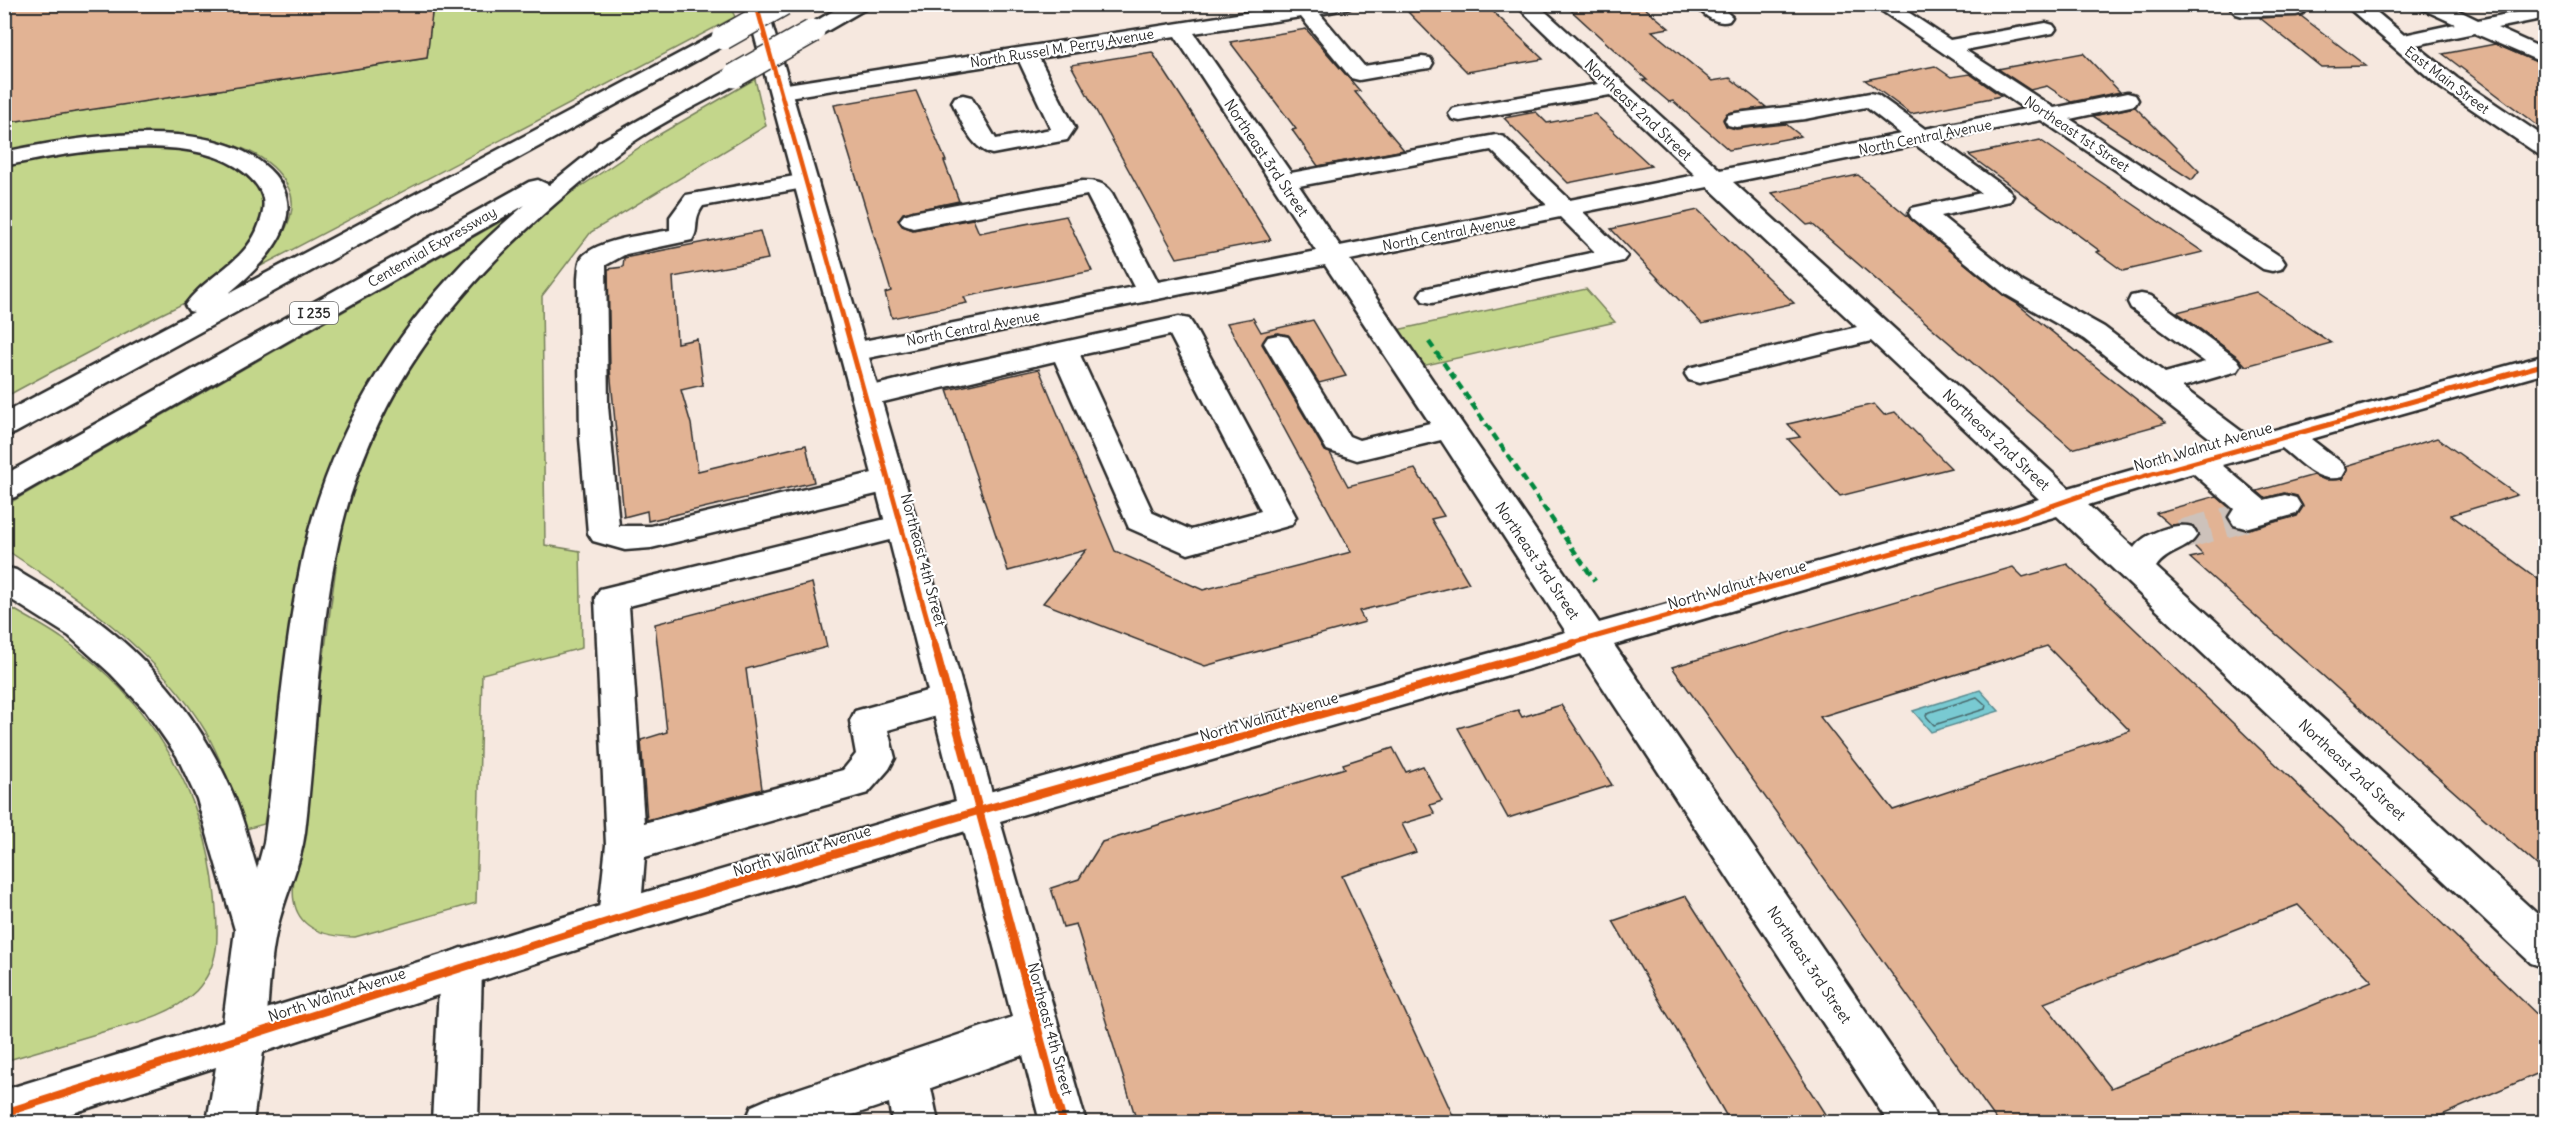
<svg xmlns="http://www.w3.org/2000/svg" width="2550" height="1127" viewBox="0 0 2550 1127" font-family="Delius,sans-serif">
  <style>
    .green { fill: #c3d68b; stroke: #77805b; stroke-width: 1.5 }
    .water { fill: #79cad2; stroke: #5a8a8f; stroke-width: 1.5 }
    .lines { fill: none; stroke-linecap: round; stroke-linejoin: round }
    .shore { stroke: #4a6b6e; stroke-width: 1.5 }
    .building { fill: #e2b394; stroke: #2b2b2b; stroke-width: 1.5; fill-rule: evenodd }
    .minor-tunnel { stroke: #cdc2bb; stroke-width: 30; stroke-dasharray: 30 15; stroke-linecap: butt }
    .minor-casing { stroke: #2b2b2b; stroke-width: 5 }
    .major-casing { stroke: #2b2b2b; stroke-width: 5 }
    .highway-casing { stroke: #2b2b2b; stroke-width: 5 }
    .minor { fill: #fff; fill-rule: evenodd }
    .major { fill: #fff; fill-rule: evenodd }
    .highway { fill: #fff; fill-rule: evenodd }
    .highway-bridge-casing { stroke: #2b2b2b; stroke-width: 26; stroke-linecap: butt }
    .highway-bridge { stroke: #fff; stroke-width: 23 }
    .quiet { stroke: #00873e; stroke-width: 4.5; stroke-dasharray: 8 4.5; stroke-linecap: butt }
    .cycleway-far2-casing { stroke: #fff; stroke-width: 7 }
    .cycleway-far1-casing { stroke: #fff; stroke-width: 9 }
    .cycleway-casing { stroke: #fff; stroke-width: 11 }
    .cycleway-far2 { stroke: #e8590c; stroke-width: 4.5 }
    .cycleway-far1 { stroke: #e8590c; stroke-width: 5 }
    .cycleway { stroke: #e8590c; stroke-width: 8 }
    .labels { text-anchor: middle; stroke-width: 4.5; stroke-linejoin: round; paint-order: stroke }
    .far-street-label { font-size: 14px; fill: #2b2b2b; stroke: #fff }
    .shield { fill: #fff; stroke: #6b6b6b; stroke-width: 1.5 }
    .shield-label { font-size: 14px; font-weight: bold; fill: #2b2b2b }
    .street-label { font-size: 15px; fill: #2b2b2b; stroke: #fff }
  </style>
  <rect width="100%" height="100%" fill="#f6e8df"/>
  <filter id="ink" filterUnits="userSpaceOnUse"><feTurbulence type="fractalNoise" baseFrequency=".0167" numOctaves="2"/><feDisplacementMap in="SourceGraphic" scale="12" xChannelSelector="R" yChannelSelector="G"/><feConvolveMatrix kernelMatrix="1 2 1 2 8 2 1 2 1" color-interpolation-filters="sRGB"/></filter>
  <g filter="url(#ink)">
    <!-- green -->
    <g class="green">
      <path d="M729 4 735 17 261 266 258 265C276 248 301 215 289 189 274 156 235 143 202 138 183 136 161 141 142 142 96 146 50 150 5 154L4 123 427 58 433 5Z"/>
      <path d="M755 79 766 126 591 232 542 296 545 545 580 551 582 648 482 674 476 903 355 937C329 937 299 931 294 901 292 893 294 884 294 876L340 538 350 495 365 450 389 396 452 301 567 190 574 191 655 137Z"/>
      <path d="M141 147C178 148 240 151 260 189 276 222 237 266 214 285 197 299 172 308 154 318 104 344 54 370 5 397V164L83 150Z"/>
      <path d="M512 215 517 216 463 263 413 321 362 397 341 438 314 518 264 824 246 829C235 796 223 763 206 732 159 652 80 599 5 549L4 506Z"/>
      <polygon points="1586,289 1615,322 1422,366 1397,330"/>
      <path d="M5 604C24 616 45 626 63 639 150 700 205 791 215 897 218 932 222 963 196 991 170 1017 130 1024 96 1034 66 1043 35 1052 5 1061Z"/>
    </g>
    <!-- water -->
    <polygon class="water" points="1980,690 1999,711 1931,732 1913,711"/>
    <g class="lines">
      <!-- shore -->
      <polygon class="shore" points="1977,697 1986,705 1985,709 1934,725 1926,716 1927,713"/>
    </g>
    <!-- building -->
    <g class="building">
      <polygon points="4,4 433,4 427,58 4,123"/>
      <polygon points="1454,4 1485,4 1543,59 1467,72 1408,12"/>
      <polygon points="1564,4 1640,4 1669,28 1652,31 1712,81 1730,78 1766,107 1727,113 1723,119 1726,126 1736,129 1786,124 1801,136 1729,150 1673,101 1669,102 1643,80 1647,80"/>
      <polygon points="2301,16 2366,66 2321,67 2260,18"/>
      <polygon points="1306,29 1360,91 1355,92 1404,150 1318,166 1292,130 1296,129 1230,42"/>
      <polygon points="2495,44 2546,66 2546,132 2443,54"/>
      <polygon points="1152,52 1195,118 1271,240 1177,258 1071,65"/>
      <polygon points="2083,53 2120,92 2071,102 2047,86 2030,90 1998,69"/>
      <polygon points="1935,66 1951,77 1970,74 2001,96 1911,114 1865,80"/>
      <polygon points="916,91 946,161 944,161 959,201 903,213 898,220 902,226 913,230 973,219 979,233 1066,216 1092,271 964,297 967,303 892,318 885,293 891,291 834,105"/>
      <polygon points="2135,107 2199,171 2192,180 2093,116"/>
      <polygon points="1536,112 1547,123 1595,114 1651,166 1568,183 1504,118"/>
      <polygon points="2040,140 2117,193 2203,252 2123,271 2097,252 2100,251 1969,155"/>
      <polygon points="1858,175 2004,296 2016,303 2166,423 2072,449 1812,224 1807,225 1772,193"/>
      <polygon points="1698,210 1743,254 1794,303 1702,324 1611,229"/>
      <polygon points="760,231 768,259 673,277 677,343 697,339 703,385 681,390 691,424 698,471 806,445 814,482 648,521 647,511 624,517 610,369 608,269 623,267 624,258"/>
      <polygon points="2256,292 2331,343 2246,366 2238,357 2177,312"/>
      <polygon points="1253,318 1261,332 1313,320 1346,376 1319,383 1288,335 1278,333 1268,335 1262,344 1325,451 1330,453 1348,486 1415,469 1444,516 1431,519 1469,583 1359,611 1365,622 1205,666 1043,603 1086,550 1008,571 947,390 1039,369 1115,551 1203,590 1351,552 1227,323"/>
      <polygon points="1874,404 1884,415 1895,412 1951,468 1840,496 1788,439 1800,437 1788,424"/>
      <polygon points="2437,438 2517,495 2451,515 2546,585 2546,873 2190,558 2203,555 2192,544 2199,535 2194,526 2185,524 2170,525 2156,513 2216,496 2231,509 2227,518 2232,526 2246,530 2297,516 2303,507 2297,496 2284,493 2265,498 2257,491 2314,475 2325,480 2342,479 2348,471 2346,466"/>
      <path d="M2067 564 2546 1023V1070L2426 1122H1998L1672 667 2013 567 2023 577ZM2047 646 2130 731 1893 810 1820 717ZM2298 905 2372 981 2111 1088 2044 1003Z"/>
      <polygon points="812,583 827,647 746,669 762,789 647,820 641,740 667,732 655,624"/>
      <polygon points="1561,705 1612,785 1508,818 1458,728 1518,710 1522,717"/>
      <polygon points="1393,748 1406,772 1423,766 1442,801 1430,805 1435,814 1402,824 1416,852 1342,876 1456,1122 1137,1122 1076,924 1063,927 1051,888 1079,879 1102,842 1345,768 1343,764"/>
      <polygon points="1686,896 1830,1122 1730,1122 1613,921"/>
    </g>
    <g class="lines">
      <!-- minor-tunnel -->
      <polyline class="minor-tunnel" points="2181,535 2245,517"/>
      <!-- minor casing -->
      <g class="minor-casing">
        <g id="minor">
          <path d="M1301 4H1353L1350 8 1320 14 1364 66 1422 57 1430 58 1433 63 1430 68 1422 69 1359 80 1351 78 1301 17 1194 33 1291 173 1496 135 1504 137 1570 200 1695 175 1610 95 1460 121 1452 119 1449 114 1452 109 1460 107 1598 84 1515 4H1537L1720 170 1901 134 1866 107 1805 119 1736 127 1728 125 1725 120 1728 115 1736 113 1805 105 1870 93 1878 95 1925 129 2025 109 1872 4H1896L1950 40 2046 23 2053 25 2056 29 2053 33 1965 50 2054 108 2127 93 2135 95 2138 100 2135 105 2070 119 2281 257 2285 263 2281 269 2272 271 2263 269 2041 120 1940 140 2010 191 2013 196 2010 201 1941 216 2023 282 2104 327 2165 373 2205 362 2131 308 2128 302 2131 296 2141 294 2151 296 2237 359 2241 365 2237 371 2182 387 2249 437 2546 355V373L2311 439 2342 463 2346 470 2342 477C2318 484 2300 462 2282 448L2222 465 2264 500 2285 495 2296 498 2301 506 2296 514 2245 528 2234 525 2229 517 2234 509 2193 473 2088 505 2134 548C2144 533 2176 522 2192 527L2197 535C2188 551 2166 551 2156 567L2546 922V968L2531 963 2057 516 1614 645 1931 1106 1938 1122H1888L1581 654 1000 821 1086 1122H1040L1023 1055 931 1088 938 1122H892L889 1103 832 1122H745L752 1106 768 1099 1012 1017 959 811 964 799 1566 632 1441 440 1357 460 1327 450 1264 343 1268 337 1278 335 1288 337 1349 436 1359 440 1430 423 1325 265 853 361 843 358 839 352 843 346 853 343 1134 287 1087 195 913 228 904 225 900 220 904 215 913 212 1082 181C1095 181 1104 182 1112 193L1158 282 1316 251 1175 36 1039 58 1075 128 1067 140 992 154C970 148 962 121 952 102L955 97 963 95 971 97 996 139 1051 129 1019 61 782 98 774 96 771 91 774 86ZM1916 145 1981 193 1912 208 1909 213 1912 218 2005 294 2084 339 2219 445 2069 488 1733 182ZM1491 150 1547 205 1340 246 1299 186ZM1708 187 1857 327 1689 368 1685 374 1689 380 1699 383 1871 341 2039 499 2008 509 1599 623 1350 260 1560 217 1595 252 1423 289 1419 295 1423 301 1432 303 1623 261 1627 256 1623 251 1583 212Z"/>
          <path d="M1695 4H1718L1732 17 1729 21C1716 25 1703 15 1695 4Z"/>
          <polygon points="2227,4 2303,4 2306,9 2303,13 2296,15 2243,16 2236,14"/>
          <polygon points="2344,4 2367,4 2404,35 2455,24 2420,8 2417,4 2445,4 2478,20 2546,6 2546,18 2497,28 2546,50 2546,64 2474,33 2416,45 2457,78 2546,138 2546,156 2538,154 2441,88"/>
          <path d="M806 174 815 176 818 181 815 186 703 206C692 221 700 229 692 240L626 254 606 265 608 406 619 526H651L889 469 900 473 905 480 900 487 889 491 651 548 625 550 593 541 588 533 580 438 578 278C579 271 578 260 584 255 604 238 645 235 670 230V217L686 195Z"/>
          <path d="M1179 317 1189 319 1193 325 1296 517 1291 525 1188 554 1129 528 1055 361 866 406 856 404 851 397 856 390 953 366ZM1170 335 1261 511 1191 530 1153 513 1080 355Z"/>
          <polygon points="902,515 913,518 918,526 913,534 629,606 644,823 843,770 856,754 850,721 855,711 948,685 961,689 966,699 961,709 888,730 895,758 889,769 868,793 645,857 640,918 634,931 619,936 604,931 598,918 606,845 595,598 600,589"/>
          <polygon points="461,948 476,954 482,968 478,1122 432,1122 440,968 446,954"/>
        </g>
      </g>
      <!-- major casing -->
      <g class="major-casing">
        <polygon id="major" points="746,4 766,4 918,526 997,811 992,823 619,936 263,1052 253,1122 207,1122 216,1067 45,1122 4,1122 4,1090 619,900 956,801 886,526"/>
      </g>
      <!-- highway casing -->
      <g class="highway-casing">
        <g id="highway">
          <polygon points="845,4 870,4 867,8 820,35 813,37 806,35 803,31 806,27"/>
          <path d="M723 32 730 34 733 38 730 42 15 433 4 436V413L194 312 189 311 185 305C206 275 246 263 259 225 268 202 264 189 245 173 190 128 69 153 4 166V152C61 140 119 131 177 135 206 137 240 145 263 164 318 208 269 260 229 293L716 34Z"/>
          <path d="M734 69 742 71 745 76 742 81C704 102 663 121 627 146 603 163 579 184 556 203 454 291 375 392 342 526 318 626 317 730 305 832 301 864 286 893 278 925 269 961 269 1000 265 1038L259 1053 243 1059 227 1053 221 1038 235 930 197 799 177 756 145 710 111 674 69 636 4 595V567L16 570C41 586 69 600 94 618 156 664 206 727 235 799 244 821 250 846 257 869L264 843C277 750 282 656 301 564 331 420 413 298 525 205L15 497 4 500V475L529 182 538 180 549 185 595 148 598 143 726 71Z"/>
        </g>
      </g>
      <!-- minor -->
      <use href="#minor" class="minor"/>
      <!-- major -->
      <use href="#major" class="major"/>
      <!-- highway -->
      <use href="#highway" class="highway"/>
      <!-- highway-bridge casing -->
      <g class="highway-bridge-casing">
        <g id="highway-bridge">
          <polyline points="723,38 783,4"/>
          <polyline points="734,76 813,31"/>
        </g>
      </g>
      <!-- highway-bridge -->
      <use href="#highway-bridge" class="highway-bridge"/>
      <!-- quiet -->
      <polyline class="quiet" points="1429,342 1595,581"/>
      <!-- cycleway-far2 casing -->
      <g class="cycleway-far2-casing">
        <polyline id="cycleway-far2" points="756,4 833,278"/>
      </g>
      <!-- cycleway-far1 casing -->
      <g class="cycleway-far1-casing">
        <g id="cycleway-far1">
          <polyline points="832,277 934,644"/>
          <polyline points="1569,644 2017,518 2106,487 2546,364"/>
        </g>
      </g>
      <!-- cycleway casing -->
      <g class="cycleway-casing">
        <g id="cycleway">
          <polyline points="934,643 1063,1122"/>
          <polyline points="4,1113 619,918 978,811 1574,643"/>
        </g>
      </g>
      <!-- cycleway-far2 -->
      <use href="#cycleway-far2" class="cycleway-far2"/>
      <!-- cycleway-far1 -->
      <use href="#cycleway-far1" class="cycleway-far1"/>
      <!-- cycleway -->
      <use href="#cycleway" class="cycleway"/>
    </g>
  </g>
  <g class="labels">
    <!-- far-street labels -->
    <g class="far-street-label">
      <text transform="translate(1062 48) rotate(-9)" y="5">North Russel M. Perry Avenue</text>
      <text transform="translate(2447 80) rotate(37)" y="5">East Main Street</text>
      <text transform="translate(2077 134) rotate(34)" y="5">Northeast 1st Street</text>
      <text transform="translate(1925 137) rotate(-11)" y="5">North Central Avenue</text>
      <text transform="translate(1449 233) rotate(-11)" y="5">North Central Avenue</text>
      <text transform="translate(432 247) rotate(-30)" y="5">Centennial Expressway</text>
      <text transform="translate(973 328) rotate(-11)" y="5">North Central Avenue</text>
    </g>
    <!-- shield labels -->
    <rect class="shield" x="290" y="302" width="48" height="22" rx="4.5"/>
    <g class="shield-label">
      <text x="314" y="318">I 235</text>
    </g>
    <!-- street labels -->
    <g class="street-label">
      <text transform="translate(1638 110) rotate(43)" y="5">Northeast 2nd Street</text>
      <text transform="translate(1266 158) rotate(56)" y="5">Northeast 3rd Street</text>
      <text transform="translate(1996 440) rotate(43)" y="5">Northeast 2nd Street</text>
      <text transform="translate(2203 447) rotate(-16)" y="5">North Walnut Avenue</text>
      <text transform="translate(923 560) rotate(75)" y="5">Northeast 4th Street</text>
      <text transform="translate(1537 561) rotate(56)" y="5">Northeast 3rd Street</text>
      <text transform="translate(1737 585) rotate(-16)" y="5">North Walnut Avenue</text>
      <text transform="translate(1269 717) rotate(-16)" y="5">North Walnut Avenue</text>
      <text transform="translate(2352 770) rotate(43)" y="5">Northeast 2nd Street</text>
      <text transform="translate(802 851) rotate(-17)" y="5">North Walnut Avenue</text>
      <text transform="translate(1809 965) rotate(56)" y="5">Northeast 3rd Street</text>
      <text transform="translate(337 995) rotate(-18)" y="5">North Walnut Avenue</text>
      <text transform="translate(1050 1029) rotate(75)" y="5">Northeast 4th Street</text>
    </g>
  </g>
  <!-- margin -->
  <rect width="2550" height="1127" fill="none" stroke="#fff" stroke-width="24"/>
  <rect x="12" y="12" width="2526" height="1103" fill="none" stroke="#2b2b2b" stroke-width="2" filter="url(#ink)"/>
</svg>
